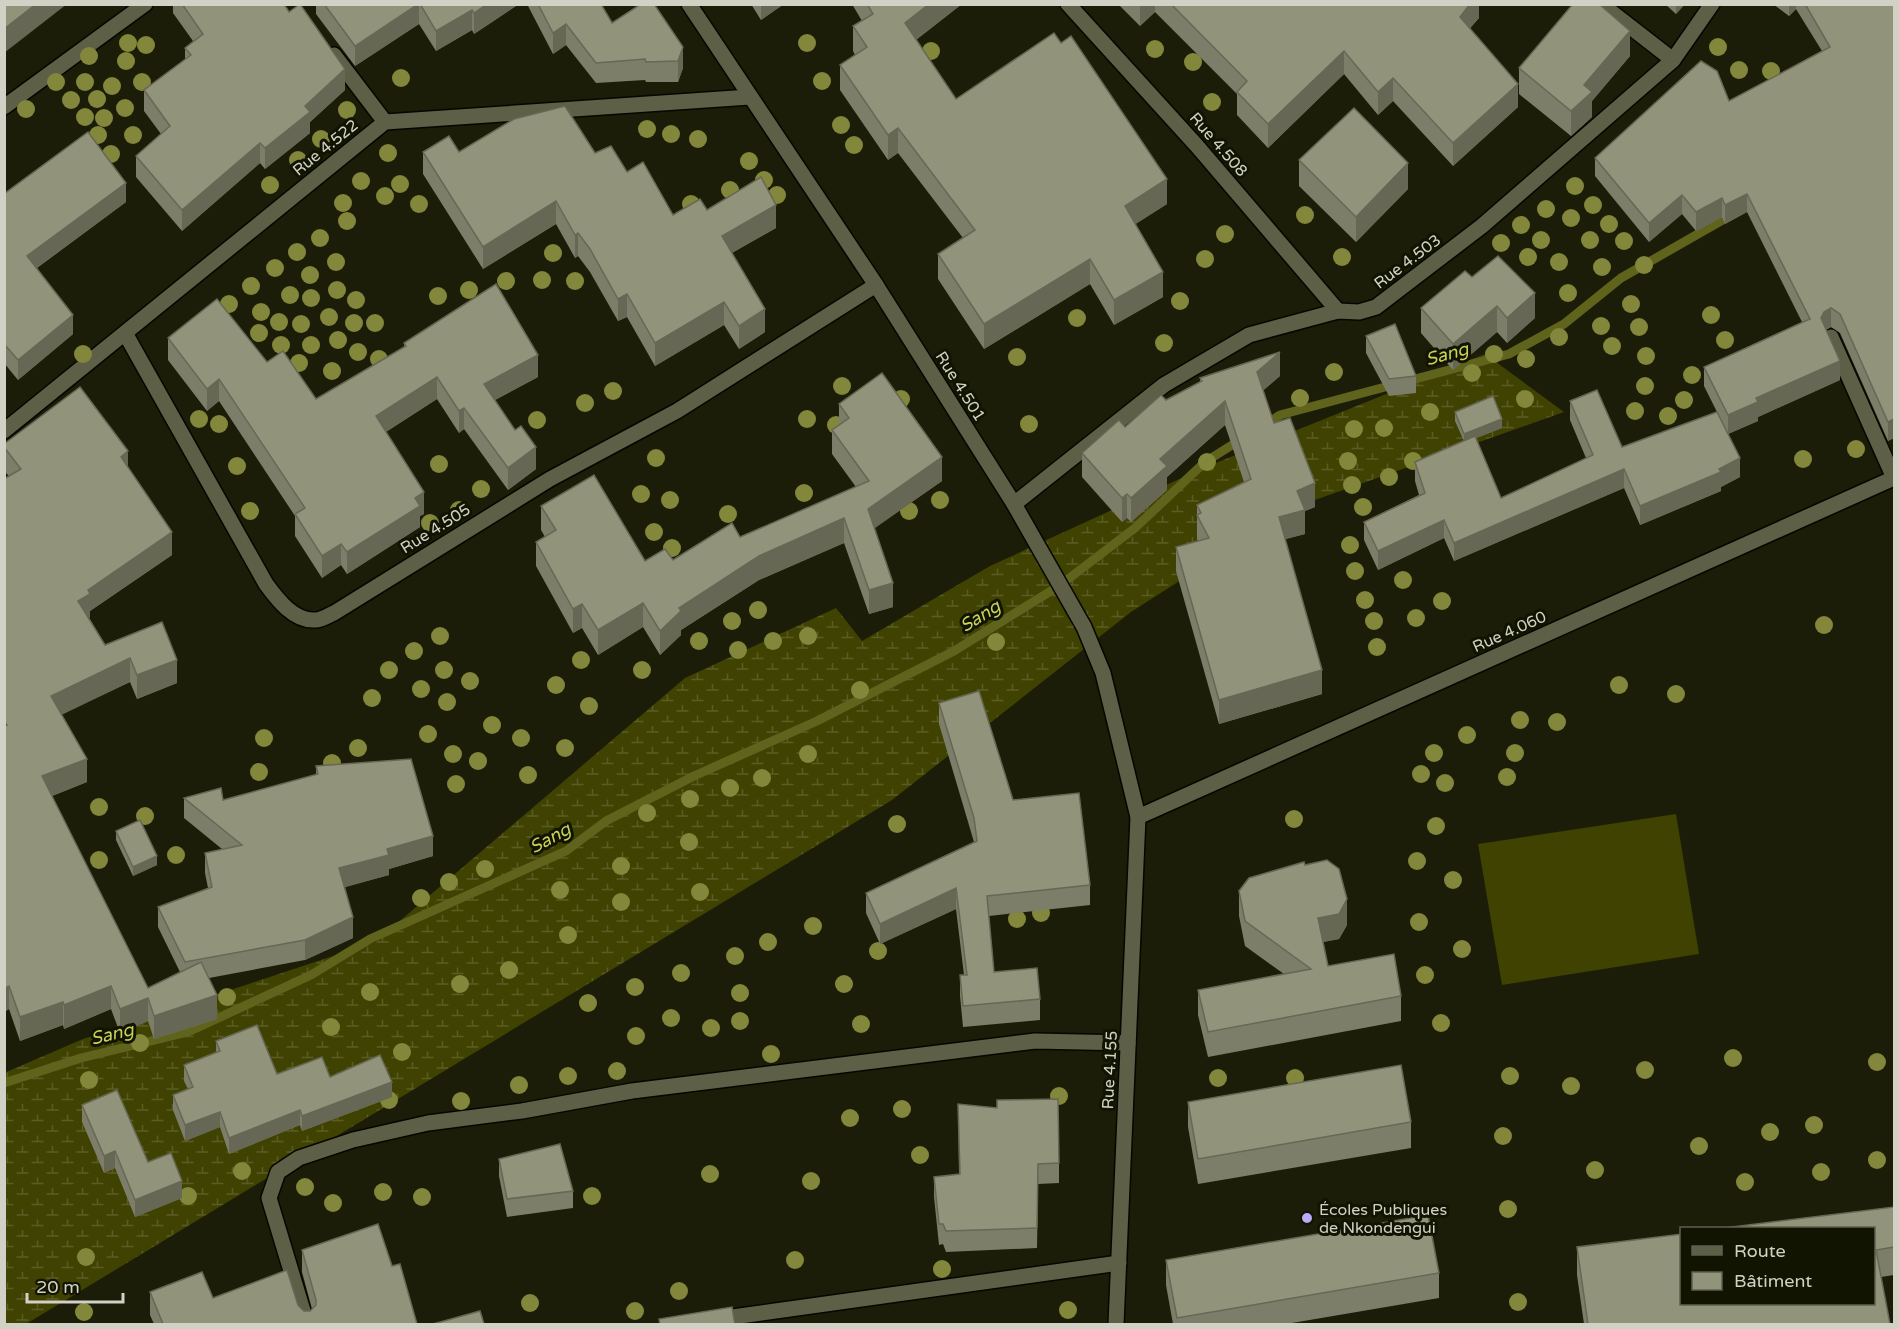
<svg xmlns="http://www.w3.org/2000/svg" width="1899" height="1329" viewBox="0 0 1899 1329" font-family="'Varela Round',sans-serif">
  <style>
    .grass { fill: #3f4200 }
    .wetland { fill: url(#wetland-marsh) }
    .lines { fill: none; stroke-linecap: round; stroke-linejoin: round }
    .stream { stroke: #5f631c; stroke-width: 9 }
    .minor-casing { stroke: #060700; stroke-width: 18 }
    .tertiary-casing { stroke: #060700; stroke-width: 18 }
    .minor { stroke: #5d5f47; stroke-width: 15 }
    .tertiary { stroke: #5d5f47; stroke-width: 15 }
    .tree { fill: #82873b }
    .wall { fill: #7d7e69 }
    .shaded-wall { fill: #666755 }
    .building { fill: #91937a; stroke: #666755; stroke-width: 1.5 }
    .poi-dot { fill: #b9abf7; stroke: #121402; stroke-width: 2 }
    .labels { text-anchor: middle; stroke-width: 6; stroke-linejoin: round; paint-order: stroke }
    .street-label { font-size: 16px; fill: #d1d2c5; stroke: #121402 }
    .poi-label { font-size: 16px; fill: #d1d2c5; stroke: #121402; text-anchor: start }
    .water-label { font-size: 18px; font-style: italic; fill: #cad257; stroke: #121402 }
  </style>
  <defs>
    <pattern id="wetland-marsh" width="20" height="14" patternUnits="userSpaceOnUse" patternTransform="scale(1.5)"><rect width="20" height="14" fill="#3f4200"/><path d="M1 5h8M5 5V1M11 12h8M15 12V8" fill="none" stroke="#5a5c24"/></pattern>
  </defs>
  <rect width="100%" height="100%" fill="#1b1d08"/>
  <!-- grass -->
  <polygon class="grass" points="1676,814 1699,954 1502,985 1478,844"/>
  <!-- wetland -->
  <polygon class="wetland" points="1485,354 1564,412 1295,507 1131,612 892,800 26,1324 5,1324 4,1073 83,1039 375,942 685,678 836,608 862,641 990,566 1201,469"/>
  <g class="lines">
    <!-- stream -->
    <g class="stream">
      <polyline points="1265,425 1280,415 1509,354 1564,324 1621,278 1733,214"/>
      <polyline points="4,1083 81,1058 188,1032 311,975 370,939 566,851 606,821 694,776 817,721 954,651 1059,586 1135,528 1205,462 1240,440"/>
    </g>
    <!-- minor casing -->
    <g class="minor-casing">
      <g id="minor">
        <polyline points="1068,4 1197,146 1338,311"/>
        <polyline points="1601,4 1673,60"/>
        <polyline points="334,55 385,122"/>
        <polyline points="4,107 145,4"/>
        <path d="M125 333 266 584C277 599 294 622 316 620 321 620 329 615 334 613L550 479 677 411 876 285"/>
        <polyline points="1831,337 1894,478"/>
        <polyline points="4,431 385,122 750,97"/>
        <polyline points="1014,504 1164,385 1249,335 1338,311 1359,312 1376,307 1482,226 1673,60 1712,4"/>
        <polyline points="307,1324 269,1198 278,1172 299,1158 353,1140 428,1123 522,1111 632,1091 1035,1041 1128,1043"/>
        <polyline points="698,1324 718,1319 1119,1263"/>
      </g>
    </g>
    <!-- tertiary casing -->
    <g class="tertiary-casing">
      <g id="tertiary">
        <polyline points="689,4 876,285 1014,504 1084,627 1103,673 1138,817 1116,1324"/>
        <polyline points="1138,817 1894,478"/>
      </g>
    </g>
    <!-- minor -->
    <use href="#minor" class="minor"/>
    <!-- tertiary -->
    <use href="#tertiary" class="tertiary"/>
  </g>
  <!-- trees -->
  <g class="tree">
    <circle cx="128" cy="43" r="9"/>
    <circle cx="807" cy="43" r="9"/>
    <circle cx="146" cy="45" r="9"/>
    <circle cx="1718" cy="47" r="9"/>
    <circle cx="1155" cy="49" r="9"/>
    <circle cx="931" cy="51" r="9"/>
    <circle cx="89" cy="56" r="9"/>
    <circle cx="126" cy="61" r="9"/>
    <circle cx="1193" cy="62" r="9"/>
    <circle cx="1739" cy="70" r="9"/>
    <circle cx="1771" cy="71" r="9"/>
    <circle cx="401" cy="78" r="9"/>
    <circle cx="822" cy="81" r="9"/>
    <circle cx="56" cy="82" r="9"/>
    <circle cx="85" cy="82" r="9"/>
    <circle cx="142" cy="82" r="9"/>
    <circle cx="112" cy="86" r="9"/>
    <circle cx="97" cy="99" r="9"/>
    <circle cx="71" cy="100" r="9"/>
    <circle cx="1212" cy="102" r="9"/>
    <circle cx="125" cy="108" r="9"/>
    <circle cx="26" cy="109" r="9"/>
    <circle cx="347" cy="110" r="9"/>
    <circle cx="85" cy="117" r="9"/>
    <circle cx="104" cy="118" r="9"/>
    <circle cx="841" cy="125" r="9"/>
    <circle cx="647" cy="129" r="9"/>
    <circle cx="671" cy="134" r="9"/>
    <circle cx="98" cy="135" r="9"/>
    <circle cx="133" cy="135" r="9"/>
    <circle cx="321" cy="139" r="9"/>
    <circle cx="698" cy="139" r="9"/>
    <circle cx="854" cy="145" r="9"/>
    <circle cx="388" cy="153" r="9"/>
    <circle cx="111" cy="154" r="9"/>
    <circle cx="298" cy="160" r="9"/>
    <circle cx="749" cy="161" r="9"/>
    <circle cx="764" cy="180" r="9"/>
    <circle cx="361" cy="181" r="9"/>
    <circle cx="400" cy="184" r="9"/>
    <circle cx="270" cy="185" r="9"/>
    <circle cx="1575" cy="186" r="9"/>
    <circle cx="730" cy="190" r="9"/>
    <circle cx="777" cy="195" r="9"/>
    <circle cx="385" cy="196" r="9"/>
    <circle cx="343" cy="203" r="9"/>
    <circle cx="419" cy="204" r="9"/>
    <circle cx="691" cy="204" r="9"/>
    <circle cx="1593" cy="205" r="9"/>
    <circle cx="1546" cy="209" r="9"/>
    <circle cx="1305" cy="215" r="9"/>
    <circle cx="1571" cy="218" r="9"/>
    <circle cx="347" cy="221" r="9"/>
    <circle cx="1609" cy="224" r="9"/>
    <circle cx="1521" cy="225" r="9"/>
    <circle cx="1225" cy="234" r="9"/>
    <circle cx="320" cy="238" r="9"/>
    <circle cx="1541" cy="240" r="9"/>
    <circle cx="1590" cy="240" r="9"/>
    <circle cx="1624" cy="241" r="9"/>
    <circle cx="1501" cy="243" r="9"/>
    <circle cx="297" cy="252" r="9"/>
    <circle cx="553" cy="253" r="9"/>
    <circle cx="1342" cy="257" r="9"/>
    <circle cx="1528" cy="257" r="9"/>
    <circle cx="1205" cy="259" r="9"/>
    <circle cx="336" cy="262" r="9"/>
    <circle cx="1559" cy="262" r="9"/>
    <circle cx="1644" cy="265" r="9"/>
    <circle cx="1602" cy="267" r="9"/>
    <circle cx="275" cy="268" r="9"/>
    <circle cx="310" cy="275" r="9"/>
    <circle cx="542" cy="280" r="9"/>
    <circle cx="506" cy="281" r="9"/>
    <circle cx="575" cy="281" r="9"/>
    <circle cx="251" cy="286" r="9"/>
    <circle cx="337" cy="290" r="9"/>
    <circle cx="469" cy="290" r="9"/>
    <circle cx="1568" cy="293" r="9"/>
    <circle cx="290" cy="295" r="9"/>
    <circle cx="438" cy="296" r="9"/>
    <circle cx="311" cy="298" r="9"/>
    <circle cx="356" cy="300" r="9"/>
    <circle cx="1180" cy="301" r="9"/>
    <circle cx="229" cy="304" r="9"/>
    <circle cx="1631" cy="304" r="9"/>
    <circle cx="261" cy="312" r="9"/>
    <circle cx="1711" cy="315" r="9"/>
    <circle cx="329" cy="317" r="9"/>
    <circle cx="1077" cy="318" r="9"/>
    <circle cx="279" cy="322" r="9"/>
    <circle cx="354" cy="323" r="9"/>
    <circle cx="375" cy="323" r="9"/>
    <circle cx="301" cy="324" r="9"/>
    <circle cx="1601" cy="326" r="9"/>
    <circle cx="1639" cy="327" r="9"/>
    <circle cx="259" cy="333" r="9"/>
    <circle cx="1559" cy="337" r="9"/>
    <circle cx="338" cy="340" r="9"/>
    <circle cx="1725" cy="340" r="9"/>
    <circle cx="1164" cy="343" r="9"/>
    <circle cx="281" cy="345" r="9"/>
    <circle cx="311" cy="345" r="9"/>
    <circle cx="1612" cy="346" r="9"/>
    <circle cx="358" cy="352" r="9"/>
    <circle cx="83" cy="354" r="9"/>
    <circle cx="1494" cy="354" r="9"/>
    <circle cx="1646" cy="356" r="9"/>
    <circle cx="1017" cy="357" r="9"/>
    <circle cx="379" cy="359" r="9"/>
    <circle cx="1526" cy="359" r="9"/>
    <circle cx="299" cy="363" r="9"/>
    <circle cx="332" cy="371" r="9"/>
    <circle cx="1334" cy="372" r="9"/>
    <circle cx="1472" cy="373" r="9"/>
    <circle cx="1692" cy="375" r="9"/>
    <circle cx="842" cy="386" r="9"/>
    <circle cx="1645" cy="386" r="9"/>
    <circle cx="613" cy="391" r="9"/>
    <circle cx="1300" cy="398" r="9"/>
    <circle cx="901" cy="399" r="9"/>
    <circle cx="1525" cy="399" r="9"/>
    <circle cx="1684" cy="400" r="9"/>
    <circle cx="585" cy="403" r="9"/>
    <circle cx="1635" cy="411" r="9"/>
    <circle cx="1430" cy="412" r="9"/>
    <circle cx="1668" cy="416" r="9"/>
    <circle cx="199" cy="419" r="9"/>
    <circle cx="807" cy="419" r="9"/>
    <circle cx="537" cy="420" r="9"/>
    <circle cx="219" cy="424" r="9"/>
    <circle cx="1029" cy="424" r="9"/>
    <circle cx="836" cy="425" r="9"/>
    <circle cx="1384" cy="428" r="9"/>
    <circle cx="1354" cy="429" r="9"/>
    <circle cx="1856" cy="449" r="9"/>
    <circle cx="656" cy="458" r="9"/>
    <circle cx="1803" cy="459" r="9"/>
    <circle cx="1348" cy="461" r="9"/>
    <circle cx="1413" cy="461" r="9"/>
    <circle cx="1207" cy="462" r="9"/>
    <circle cx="439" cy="464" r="9"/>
    <circle cx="237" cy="466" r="9"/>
    <circle cx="1389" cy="477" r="9"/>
    <circle cx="1352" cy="485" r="9"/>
    <circle cx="481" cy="489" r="9"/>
    <circle cx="804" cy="493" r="9"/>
    <circle cx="641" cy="494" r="9"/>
    <circle cx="670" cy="500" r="9"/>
    <circle cx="940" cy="500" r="9"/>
    <circle cx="1363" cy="507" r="9"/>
    <circle cx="459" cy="510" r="9"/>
    <circle cx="250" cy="511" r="9"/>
    <circle cx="909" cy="511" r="9"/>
    <circle cx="728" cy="514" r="9"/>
    <circle cx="430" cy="523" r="9"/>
    <circle cx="654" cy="532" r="9"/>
    <circle cx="1350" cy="545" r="9"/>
    <circle cx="672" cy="548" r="9"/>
    <circle cx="1355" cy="571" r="9"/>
    <circle cx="1403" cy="580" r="9"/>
    <circle cx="1365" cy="600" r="9"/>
    <circle cx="1442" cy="601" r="9"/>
    <circle cx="758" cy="610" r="9"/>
    <circle cx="1416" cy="618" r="9"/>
    <circle cx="732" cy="621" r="9"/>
    <circle cx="1374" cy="621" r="9"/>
    <circle cx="1824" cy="625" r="9"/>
    <circle cx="440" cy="636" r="9"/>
    <circle cx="808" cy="636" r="9"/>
    <circle cx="699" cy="641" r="9"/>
    <circle cx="773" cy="641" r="9"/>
    <circle cx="996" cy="642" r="9"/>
    <circle cx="1377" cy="647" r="9"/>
    <circle cx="738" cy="650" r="9"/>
    <circle cx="414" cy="651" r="9"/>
    <circle cx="581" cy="660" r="9"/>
    <circle cx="389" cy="670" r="9"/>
    <circle cx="444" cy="670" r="9"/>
    <circle cx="642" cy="670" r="9"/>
    <circle cx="470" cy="681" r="9"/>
    <circle cx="556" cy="685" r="9"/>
    <circle cx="1619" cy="685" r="9"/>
    <circle cx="421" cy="689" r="9"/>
    <circle cx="860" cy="690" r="9"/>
    <circle cx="1676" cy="694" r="9"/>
    <circle cx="372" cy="698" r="9"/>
    <circle cx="447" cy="702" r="9"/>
    <circle cx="589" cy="706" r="9"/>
    <circle cx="1520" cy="720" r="9"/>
    <circle cx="1557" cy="722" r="9"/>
    <circle cx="492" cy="725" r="9"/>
    <circle cx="428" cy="734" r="9"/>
    <circle cx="1467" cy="735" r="9"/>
    <circle cx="264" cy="738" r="9"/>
    <circle cx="521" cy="738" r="9"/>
    <circle cx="358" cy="748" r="9"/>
    <circle cx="565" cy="748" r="9"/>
    <circle cx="1434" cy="753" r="9"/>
    <circle cx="1515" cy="753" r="9"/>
    <circle cx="453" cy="754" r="9"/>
    <circle cx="808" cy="754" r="9"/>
    <circle cx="478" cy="761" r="9"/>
    <circle cx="332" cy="763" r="9"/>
    <circle cx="259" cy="772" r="9"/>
    <circle cx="1421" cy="774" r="9"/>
    <circle cx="528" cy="775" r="9"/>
    <circle cx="1507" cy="777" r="9"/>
    <circle cx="762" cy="778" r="9"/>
    <circle cx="1445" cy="783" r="9"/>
    <circle cx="456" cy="784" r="9"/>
    <circle cx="730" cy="788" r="9"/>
    <circle cx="690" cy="799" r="9"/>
    <circle cx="99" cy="807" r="9"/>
    <circle cx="647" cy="813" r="9"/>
    <circle cx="145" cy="816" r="9"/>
    <circle cx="1294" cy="819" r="9"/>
    <circle cx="897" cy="824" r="9"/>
    <circle cx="1436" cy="826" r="9"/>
    <circle cx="689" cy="842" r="9"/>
    <circle cx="176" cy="855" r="9"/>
    <circle cx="99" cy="860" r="9"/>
    <circle cx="1417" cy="861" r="9"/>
    <circle cx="621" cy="866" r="9"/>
    <circle cx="485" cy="869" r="9"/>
    <circle cx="1453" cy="880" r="9"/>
    <circle cx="449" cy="882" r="9"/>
    <circle cx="560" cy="890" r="9"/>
    <circle cx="700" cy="892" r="9"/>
    <circle cx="421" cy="898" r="9"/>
    <circle cx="621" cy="902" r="9"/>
    <circle cx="1041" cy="913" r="9"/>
    <circle cx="1017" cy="919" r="9"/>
    <circle cx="1419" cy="922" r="9"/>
    <circle cx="813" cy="926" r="9"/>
    <circle cx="568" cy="935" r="9"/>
    <circle cx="768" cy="942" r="9"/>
    <circle cx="1462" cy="949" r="9"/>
    <circle cx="878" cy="951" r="9"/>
    <circle cx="735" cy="956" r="9"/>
    <circle cx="509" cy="970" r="9"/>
    <circle cx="681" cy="973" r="9"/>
    <circle cx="1425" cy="975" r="9"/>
    <circle cx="460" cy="984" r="9"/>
    <circle cx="844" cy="984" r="9"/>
    <circle cx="635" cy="987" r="9"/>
    <circle cx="370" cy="992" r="9"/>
    <circle cx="740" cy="993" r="9"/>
    <circle cx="227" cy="997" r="9"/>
    <circle cx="588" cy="1003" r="9"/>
    <circle cx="671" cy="1018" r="9"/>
    <circle cx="740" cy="1021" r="9"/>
    <circle cx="1441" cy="1023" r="9"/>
    <circle cx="861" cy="1024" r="9"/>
    <circle cx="331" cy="1027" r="9"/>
    <circle cx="711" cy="1028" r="9"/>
    <circle cx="636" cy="1036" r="9"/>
    <circle cx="140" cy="1043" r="9"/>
    <circle cx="402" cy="1052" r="9"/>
    <circle cx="771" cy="1054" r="9"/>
    <circle cx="1733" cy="1058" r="9"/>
    <circle cx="1877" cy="1062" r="9"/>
    <circle cx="1645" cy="1070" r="9"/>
    <circle cx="617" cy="1071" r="9"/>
    <circle cx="568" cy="1076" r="9"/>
    <circle cx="1510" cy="1076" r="9"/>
    <circle cx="1218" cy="1078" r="9"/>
    <circle cx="1295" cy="1078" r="9"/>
    <circle cx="89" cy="1080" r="9"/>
    <circle cx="519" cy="1085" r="9"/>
    <circle cx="1571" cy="1086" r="9"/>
    <circle cx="1059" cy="1096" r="9"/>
    <circle cx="389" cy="1100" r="9"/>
    <circle cx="461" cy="1101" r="9"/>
    <circle cx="902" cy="1109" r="9"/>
    <circle cx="850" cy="1118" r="9"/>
    <circle cx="1814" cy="1125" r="9"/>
    <circle cx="1770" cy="1132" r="9"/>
    <circle cx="1503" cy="1136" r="9"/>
    <circle cx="1699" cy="1146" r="9"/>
    <circle cx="920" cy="1155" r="9"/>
    <circle cx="1877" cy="1160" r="9"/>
    <circle cx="1595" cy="1170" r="9"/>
    <circle cx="242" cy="1171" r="9"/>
    <circle cx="1821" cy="1172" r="9"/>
    <circle cx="710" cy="1174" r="9"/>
    <circle cx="811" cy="1181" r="9"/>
    <circle cx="1745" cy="1182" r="9"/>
    <circle cx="305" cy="1187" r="9"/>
    <circle cx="383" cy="1192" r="9"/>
    <circle cx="188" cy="1196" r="9"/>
    <circle cx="592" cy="1196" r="9"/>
    <circle cx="422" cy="1197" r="9"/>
    <circle cx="333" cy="1203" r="9"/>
    <circle cx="1508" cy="1209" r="9"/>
    <circle cx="86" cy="1257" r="9"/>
    <circle cx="795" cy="1260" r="9"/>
    <circle cx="942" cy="1269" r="9"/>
    <circle cx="679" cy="1291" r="9"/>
    <circle cx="1518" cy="1302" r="9"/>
    <circle cx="530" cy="1303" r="9"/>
    <circle cx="1068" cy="1310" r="9"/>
    <circle cx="635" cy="1311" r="9"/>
    <circle cx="84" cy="1312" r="9"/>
  </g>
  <!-- wall -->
  <g class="wall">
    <polygon points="173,4 284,4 345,90 310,122 310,133 265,169 260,163 182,231 136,177 136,156 161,134 144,111 144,90 185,60 185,48 193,41 173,13"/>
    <polygon points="316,4 519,4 474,34 472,30 436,51 419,24 355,66 316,14"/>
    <polygon points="527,4 601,4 612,23 641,4 683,68 678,82 646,82 645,80 596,83 566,45 553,54"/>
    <polygon points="751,4 784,4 761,20"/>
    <polygon points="852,4 962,4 916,40 956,99 1167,204 1135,224 1163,297 1114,325 1090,284 984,349 938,279 938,254 963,238 898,153 888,160 840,90 840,65 855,55 853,51 853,26 862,21"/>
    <polygon points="1118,4 1479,4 1479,18 1470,28 1518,107 1453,166 1393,101 1378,115 1344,74 1268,148 1237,115 1237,94 1155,12 1140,26"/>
    <polygon points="1665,4 1685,4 1676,14"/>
    <polygon points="1773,4 1894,4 1894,438 1888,441 1840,333 1831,327 1826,330 1840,380 1758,417 1758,421 1728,434 1740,477 1721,487 1721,491 1640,525 1624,488 1454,561 1444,538 1378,570 1364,540 1364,522 1419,495 1415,481 1415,462 1464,441 1455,421 1455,412 1502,428 1476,438 1501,498 1586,458 1570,420 1570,401 1622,447 1717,412 1704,386 1704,367 1802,322 1747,212 1725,224 1722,217 1696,231 1682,214 1649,242 1595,176 1595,158 1729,101 1822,51 1796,9 1789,16"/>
    <polygon points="1630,56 1592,101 1592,117 1571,136 1519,94 1519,68"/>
    <polygon points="423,152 595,153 627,172 673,215 707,210 776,228 732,253 765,332 739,349 724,325 655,366 627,317 618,321 590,272 578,256 575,258 556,224 483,269 423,174"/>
    <polygon points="1299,160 1408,189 1356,242 1299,186"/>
    <polygon points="4,194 126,202 37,268 73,334 18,380 4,363"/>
    <polygon points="1472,277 1535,318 1507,343 1497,332 1453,370 1421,333 1421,308"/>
    <polygon points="1366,336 1416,376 1416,393 1389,396 1366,353"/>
    <polygon points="168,338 267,362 316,399 404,347 404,343 538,377 495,400 536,469 508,490 464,429 459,433 437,399 386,432 424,514 420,516 420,527 347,574 341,565 322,578 295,536 295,516 219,401 207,411 168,360"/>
    <polygon points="1280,376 1263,390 1274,423 1315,507 1305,511 1305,534 1285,539 1322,694 1219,724 1176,571 1176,547 1198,541 1197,539 1197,505 1244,482 1225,425 1167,477 1167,490 1131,522 1127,518 1122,522 1082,477 1082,453 1125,427 1166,400 1200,382 1200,378"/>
    <polygon points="839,404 942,481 874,528 893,607 869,614 844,543 759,580 681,630 681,635 660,655 643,627 598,655 582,628 573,633 536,566 536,542 545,537 541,530 541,506 645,561 673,560 740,537 856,487 832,454 832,430 839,425"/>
    <polygon points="4,444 128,467 172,555 90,611 90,617 89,618 105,645 177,683 137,699 130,682 61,714 87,782 52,796 148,988 180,972 158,927 158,907 208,888 205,873 205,853 222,849 184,818 184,798 223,800 316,775 316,766 433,856 389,869 389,875 344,887 353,938 305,960 209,978 217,1019 154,1039 148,1021 120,1033 111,1009 64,1029 63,1025 20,1041 9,1009 4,1012 4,479 9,476 4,471"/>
    <polygon points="939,703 1013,800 1090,885 1090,905 989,916 994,972 1040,999 1040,1020 963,1027 960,996 960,975 964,975 956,909 880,944 866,913 866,893 974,842 939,724"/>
    <polygon points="116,831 157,865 133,876 116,840"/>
    <polygon points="1305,865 1347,925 1339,939 1323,942 1328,966 1401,996 1401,1021 1208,1057 1198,1015 1198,990 1284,974 1245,946 1239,916 1239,891"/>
    <polygon points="216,1041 277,1074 392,1097 302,1131 300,1125 229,1154 220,1127 185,1141 173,1110 173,1095 188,1089 184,1081 184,1065 216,1052"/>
    <polygon points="1188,1102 1411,1122 1411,1148 1198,1184 1188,1127"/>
    <polygon points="958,1104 1059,1163 1059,1183 1038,1184 1037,1248 946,1252 943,1244 939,1245 934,1197 934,1177 959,1174"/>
    <polygon points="82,1105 148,1162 182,1198 135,1217 115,1168 104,1173 82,1122"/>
    <polygon points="499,1159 573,1191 573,1208 507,1217 499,1176"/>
    <polygon points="1894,1207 1894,1275 1881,1277 1890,1324 1584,1324 1577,1275 1577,1247 1874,1228"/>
    <polygon points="302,1250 392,1266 417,1324 154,1324 150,1315 150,1292 298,1305 304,1311 310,1311 312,1309 302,1272"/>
    <polygon points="1166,1260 1439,1273 1439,1298 1286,1324 1173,1324 1166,1285"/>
  </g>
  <!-- shaded-wall -->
  <g class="shaded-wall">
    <polygon points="36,4 67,4 4,53 4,29"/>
    <polygon points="418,4 419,4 419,24 355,66 355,46"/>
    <polygon points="487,4 519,4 474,34 474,13"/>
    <polygon points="761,4 784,4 761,20"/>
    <polygon points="929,4 962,4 905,48 905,23"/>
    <polygon points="1140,4 1155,4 1155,12 1140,26"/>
    <polygon points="1470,4 1479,4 1479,18 1460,40 1460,17"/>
    <polygon points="1676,4 1685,4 1676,14"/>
    <polygon points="1789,4 1796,4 1796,9 1789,16"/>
    <polygon points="472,10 472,30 436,51 436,31"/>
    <polygon points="566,24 566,45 553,54 553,33"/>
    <polygon points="1630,31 1630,56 1592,101 1592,117 1571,136 1571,111 1584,85"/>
    <polygon points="683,47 683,68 678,82 678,61"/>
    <polygon points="1344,51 1344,74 1268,148 1268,124"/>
    <polygon points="345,69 345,90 310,122 310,133 265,169 265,148 305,106"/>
    <polygon points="1393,78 1393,101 1378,115 1378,92"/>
    <polygon points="1518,84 1518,107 1453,166 1453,143"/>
    <polygon points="898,128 898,153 888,160 888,135"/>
    <polygon points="260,143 260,163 182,231 182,210"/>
    <polygon points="1408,163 1408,189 1356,242 1356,217"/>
    <polygon points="1167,179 1167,204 1125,231 1125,206"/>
    <polygon points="126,183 126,202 27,275 27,256"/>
    <polygon points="1747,194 1747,212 1725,224 1725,205"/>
    <polygon points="1682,195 1682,214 1649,242 1649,223"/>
    <polygon points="1722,198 1722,217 1696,231 1696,212"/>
    <polygon points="556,201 556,224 483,269 483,247"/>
    <polygon points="776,205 776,228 722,258 722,236"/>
    <polygon points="578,233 578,256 575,258 575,235"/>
    <polygon points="1090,259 1090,284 984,349 984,324"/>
    <polygon points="1163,272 1163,297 1114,325 1114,300"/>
    <polygon points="1535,293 1535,318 1507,343 1507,318"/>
    <polygon points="627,294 627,317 618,321 618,299"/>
    <polygon points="724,302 724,325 655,366 655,343"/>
    <polygon points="1497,306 1497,332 1453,370 1453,344"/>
    <polygon points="1831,308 1831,327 1824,331 1821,318 1824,312"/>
    <polygon points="765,309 765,332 739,349 739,326"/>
    <polygon points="73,315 73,334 18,380 18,360"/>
    <polygon points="1280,352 1280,376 1257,396 1257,372"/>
    <polygon points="538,355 538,377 484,406 484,384"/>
    <polygon points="1840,361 1840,380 1758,417 1758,421 1728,434 1728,415 1756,398"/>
    <polygon points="437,377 437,399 376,438 376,416"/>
    <polygon points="219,379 219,401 207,411 207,389"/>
    <polygon points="1225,401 1225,425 1167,477 1167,490 1131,522 1131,498 1160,459"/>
    <polygon points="464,408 464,429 459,433 459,411"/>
    <polygon points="1502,419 1502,428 1464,443 1464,434"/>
    <polygon points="1894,419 1894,438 1888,441 1888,422"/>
    <polygon points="536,447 536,469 508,490 508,468"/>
    <polygon points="128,451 128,474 121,457"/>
    <polygon points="942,457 942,481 868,533 868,509"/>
    <polygon points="1740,458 1740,477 1721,487 1721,491 1640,525 1640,506 1719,469"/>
    <polygon points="1624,469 1624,488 1454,561 1454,543"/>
    <polygon points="1315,483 1315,507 1305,511 1305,534 1279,541 1279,517 1297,491"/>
    <polygon points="424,492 424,514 420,516 420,527 347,574 347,552 415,498"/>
    <polygon points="1127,494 1127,518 1122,522 1122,498"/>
    <polygon points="844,518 844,543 759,580 681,630 681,635 660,655 660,631 679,608 759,556"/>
    <polygon points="1444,520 1444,538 1378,570 1378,551"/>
    <polygon points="172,532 172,555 90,611 90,617 78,624 78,601 88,590"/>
    <polygon points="341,544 341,565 322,578 322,556"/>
    <polygon points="893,583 893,607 869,614 869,590"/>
    <polygon points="643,603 643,627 598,655 598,630"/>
    <polygon points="582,604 582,628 573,633 573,609"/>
    <polygon points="130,658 130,682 51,720 51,696"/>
    <polygon points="177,660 177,683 137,699 137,675"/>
    <polygon points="1322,670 1322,694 1219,724 1219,700"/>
    <polygon points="87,759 87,782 42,800 42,776"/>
    <polygon points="433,836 433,856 389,869 389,875 339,889 339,868 387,849"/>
    <polygon points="157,856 157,865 133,876 133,867"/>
    <polygon points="956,888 956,909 880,944 880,924"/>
    <polygon points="1347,899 1347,925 1339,939 1318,943 1318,918"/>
    <polygon points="353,917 353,938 305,960 305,940"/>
    <polygon points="9,986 9,1009 4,1012 4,989"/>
    <polygon points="111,986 111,1009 64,1029 64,1005"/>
    <polygon points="217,995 217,1019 154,1039 154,1016"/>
    <polygon points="148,998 148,1021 120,1033 120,1009"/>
    <polygon points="63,1002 63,1025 20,1041 20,1017"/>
    <polygon points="392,1082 392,1097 302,1131 302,1116"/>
    <polygon points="300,1110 300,1125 229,1154 229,1138"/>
    <polygon points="220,1112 220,1127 185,1141 185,1125"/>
    <polygon points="115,1151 115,1168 104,1173 104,1156"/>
    <polygon points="182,1181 182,1198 135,1217 135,1200"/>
  </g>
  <!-- building -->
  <g class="building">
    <polygon points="4,4 36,4 4,29"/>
    <polygon points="182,4 284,4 289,12 300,4 345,69 305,106 310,112 265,148 260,143 182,210 136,156 170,126 144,90 191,55 185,48 203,34"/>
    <polygon points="324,4 418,4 355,46"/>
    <polygon points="420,4 487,4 474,13 472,10 436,31"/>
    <polygon points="538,4 601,4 612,23 641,4 654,4 683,47 678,61 646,62 645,59 596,63 566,24 553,33"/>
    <polygon points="867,4 929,4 905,23 956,99 1054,33 1061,43 1071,36 1167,179 1125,206 1163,272 1114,300 1090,259 984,324 938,254 975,230 898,128 888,135 840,65 867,47 853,26 873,14"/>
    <polygon points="1171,4 1470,4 1460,17 1518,84 1453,143 1393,78 1378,92 1344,51 1268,124 1237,92 1247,81"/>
    <polygon points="1573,4 1599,4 1630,31 1584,85 1592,92 1571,111 1519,68"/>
    <polygon points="1805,4 1894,4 1894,419 1888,422 1840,314 1831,308 1824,312 1821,318 1840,361 1756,398 1758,402 1728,415 1704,367 1810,319 1747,194 1725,205 1722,198 1696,212 1682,195 1649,223 1595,158 1701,61 1717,71 1729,101 1830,47"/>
    <polygon points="565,106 595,153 611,146 627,172 643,162 673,215 700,199 707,210 761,177 776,205 722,236 765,309 739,326 724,302 655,343 627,294 618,299 590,249 578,233 575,235 556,201 483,247 423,152 449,136 459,152 514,119"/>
    <polygon points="1354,108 1408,163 1356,217 1299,160"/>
    <polygon points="88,132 126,183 27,256 73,315 18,360 4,344 4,194"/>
    <polygon points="1498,256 1535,293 1507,318 1497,306 1453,344 1421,308 1465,271 1472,277"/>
    <polygon points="496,284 538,355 484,384 515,430 521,426 536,447 508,468 464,408 459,411 437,377 376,416 424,492 415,498 420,506 347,552 341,544 322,556 295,514 305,508 219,379 207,389 168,338 217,299 267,362 283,351 316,399 406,346 404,343"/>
    <polygon points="1395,324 1416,376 1389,379 1366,336"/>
    <polygon points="1280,352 1257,372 1274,423 1290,418 1315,483 1297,491 1305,510 1279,517 1322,670 1219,700 1176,547 1209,538 1197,515 1201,513 1197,505 1251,479 1225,401 1160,459 1167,466 1131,498 1127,494 1122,498 1082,453 1119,420 1125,427 1161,395 1166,400 1202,381 1200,378"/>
    <polygon points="882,373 942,457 868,509 893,583 869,590 844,518 759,556 679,608 681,611 660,631 643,603 598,630 582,604 573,609 536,542 556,530 541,506 594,475 645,561 665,549 673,560 732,523 740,537 869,481 832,430 849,418 839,404"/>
    <polygon points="80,387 128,451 121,457 172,532 88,590 90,594 78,601 105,645 162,622 177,660 137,675 130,658 51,696 87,759 42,776 148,988 201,962 217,995 154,1016 148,998 120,1009 111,986 64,1005 63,1002 20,1017 9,986 4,989 4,726 7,725 4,721 4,479 21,469 4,447 4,444"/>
    <polygon points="1597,390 1622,447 1717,412 1740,458 1719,469 1721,472 1640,506 1624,469 1454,543 1444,520 1378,551 1364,522 1425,493 1415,462 1475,436 1501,498 1593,455 1570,401"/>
    <polygon points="1493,396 1502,419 1464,434 1455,412"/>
    <polygon points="979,691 1013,800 1079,793 1090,885 987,896 994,972 1037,968 1040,999 963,1006 960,975 967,975 956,888 880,924 866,893 977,841 974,818 939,703"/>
    <polygon points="411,759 433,836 387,849 389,855 339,868 353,917 305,940 185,962 158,907 212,887 205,853 242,845 184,798 221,788 223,800 318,774 316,766"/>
    <polygon points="140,820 157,856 133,867 116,831"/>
    <polygon points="1327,860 1339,869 1347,899 1339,914 1318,918 1328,966 1394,954 1401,996 1208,1032 1198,990 1311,969 1245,921 1239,891 1249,878 1304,862 1305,865"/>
    <polygon points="257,1025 277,1074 322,1057 330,1077 380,1055 392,1082 302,1116 300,1110 229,1138 220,1112 185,1125 173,1095 193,1087 184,1065 220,1051 216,1041"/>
    <polygon points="1401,1065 1411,1122 1198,1159 1188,1102"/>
    <polygon points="117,1090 148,1162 171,1153 182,1181 135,1200 115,1151 104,1156 82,1105"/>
    <polygon points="1058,1099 1059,1163 1038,1164 1037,1228 946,1231 943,1224 939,1224 934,1177 960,1174 958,1104 997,1108 997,1100"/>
    <polygon points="560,1144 573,1191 507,1199 499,1159"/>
    <polygon points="1894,1207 1894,1247 1876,1250 1890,1324 1588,1324 1577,1247 1682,1234 1682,1304 1874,1304 1874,1228 1724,1228"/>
    <polygon points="1428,1215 1439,1273 1177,1318 1166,1260"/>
    <polygon points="378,1224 392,1266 400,1264 417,1324 163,1324 150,1292 202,1272 213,1298 287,1270 298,1305 304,1311 310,1311 316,1305 316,1300 302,1250"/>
    <polygon points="732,1307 735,1324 660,1324 659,1319"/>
    <polygon points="480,1311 484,1324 433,1324"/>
  </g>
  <!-- markers -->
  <circle class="poi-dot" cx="1307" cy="1218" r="6"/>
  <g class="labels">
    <!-- street labels -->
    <g class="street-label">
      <text transform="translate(1219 144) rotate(49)" y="6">Rue 4.508</text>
      <text transform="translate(325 147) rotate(-39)" y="6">Rue 4.522</text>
      <text transform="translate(1407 261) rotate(-37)" y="6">Rue 4.503</text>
      <text transform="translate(961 386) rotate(58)" y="6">Rue 4.501</text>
      <text transform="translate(435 528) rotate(-32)" y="6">Rue 4.505</text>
      <text transform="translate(1509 631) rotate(-24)" y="6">Rue 4.060</text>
      <text transform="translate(1109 1070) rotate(-87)" y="6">Rue 4.155</text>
    </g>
    <!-- poi labels -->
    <g class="poi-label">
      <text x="1319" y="1215">Écoles Publiques<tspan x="1319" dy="18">de Nkondengui</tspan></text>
    </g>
    <!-- water labels -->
    <g class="water-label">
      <text transform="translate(1447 354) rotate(-15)" y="6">Sang</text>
      <text transform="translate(980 616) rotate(-32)" y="6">Sang</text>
      <text transform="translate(550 838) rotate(-29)" y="6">Sang</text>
      <text transform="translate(112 1034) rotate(-13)" y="6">Sang</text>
    </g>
  </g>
  <!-- border -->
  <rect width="1899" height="1329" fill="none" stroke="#d1d2c5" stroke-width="12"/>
  <!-- legend -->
  <rect x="1680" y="1227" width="195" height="78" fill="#121402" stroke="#5e6050" stroke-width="1.5"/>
  <rect x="1692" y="1246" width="30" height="9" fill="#5d5f47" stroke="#5e6050" stroke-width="1.5"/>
  <text x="1734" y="1257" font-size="18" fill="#d1d2c5">Route</text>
  <rect x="1692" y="1272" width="30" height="18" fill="#91937a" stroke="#5e6050" stroke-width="1.5"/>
  <text x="1734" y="1287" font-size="18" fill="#d1d2c5">Bâtiment</text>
  <!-- scale -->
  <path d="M27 1293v9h96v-9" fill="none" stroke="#d1d2c5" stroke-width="3"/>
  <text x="36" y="1293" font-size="18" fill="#d1d2c5" stroke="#121402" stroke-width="4.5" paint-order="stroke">20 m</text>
</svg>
